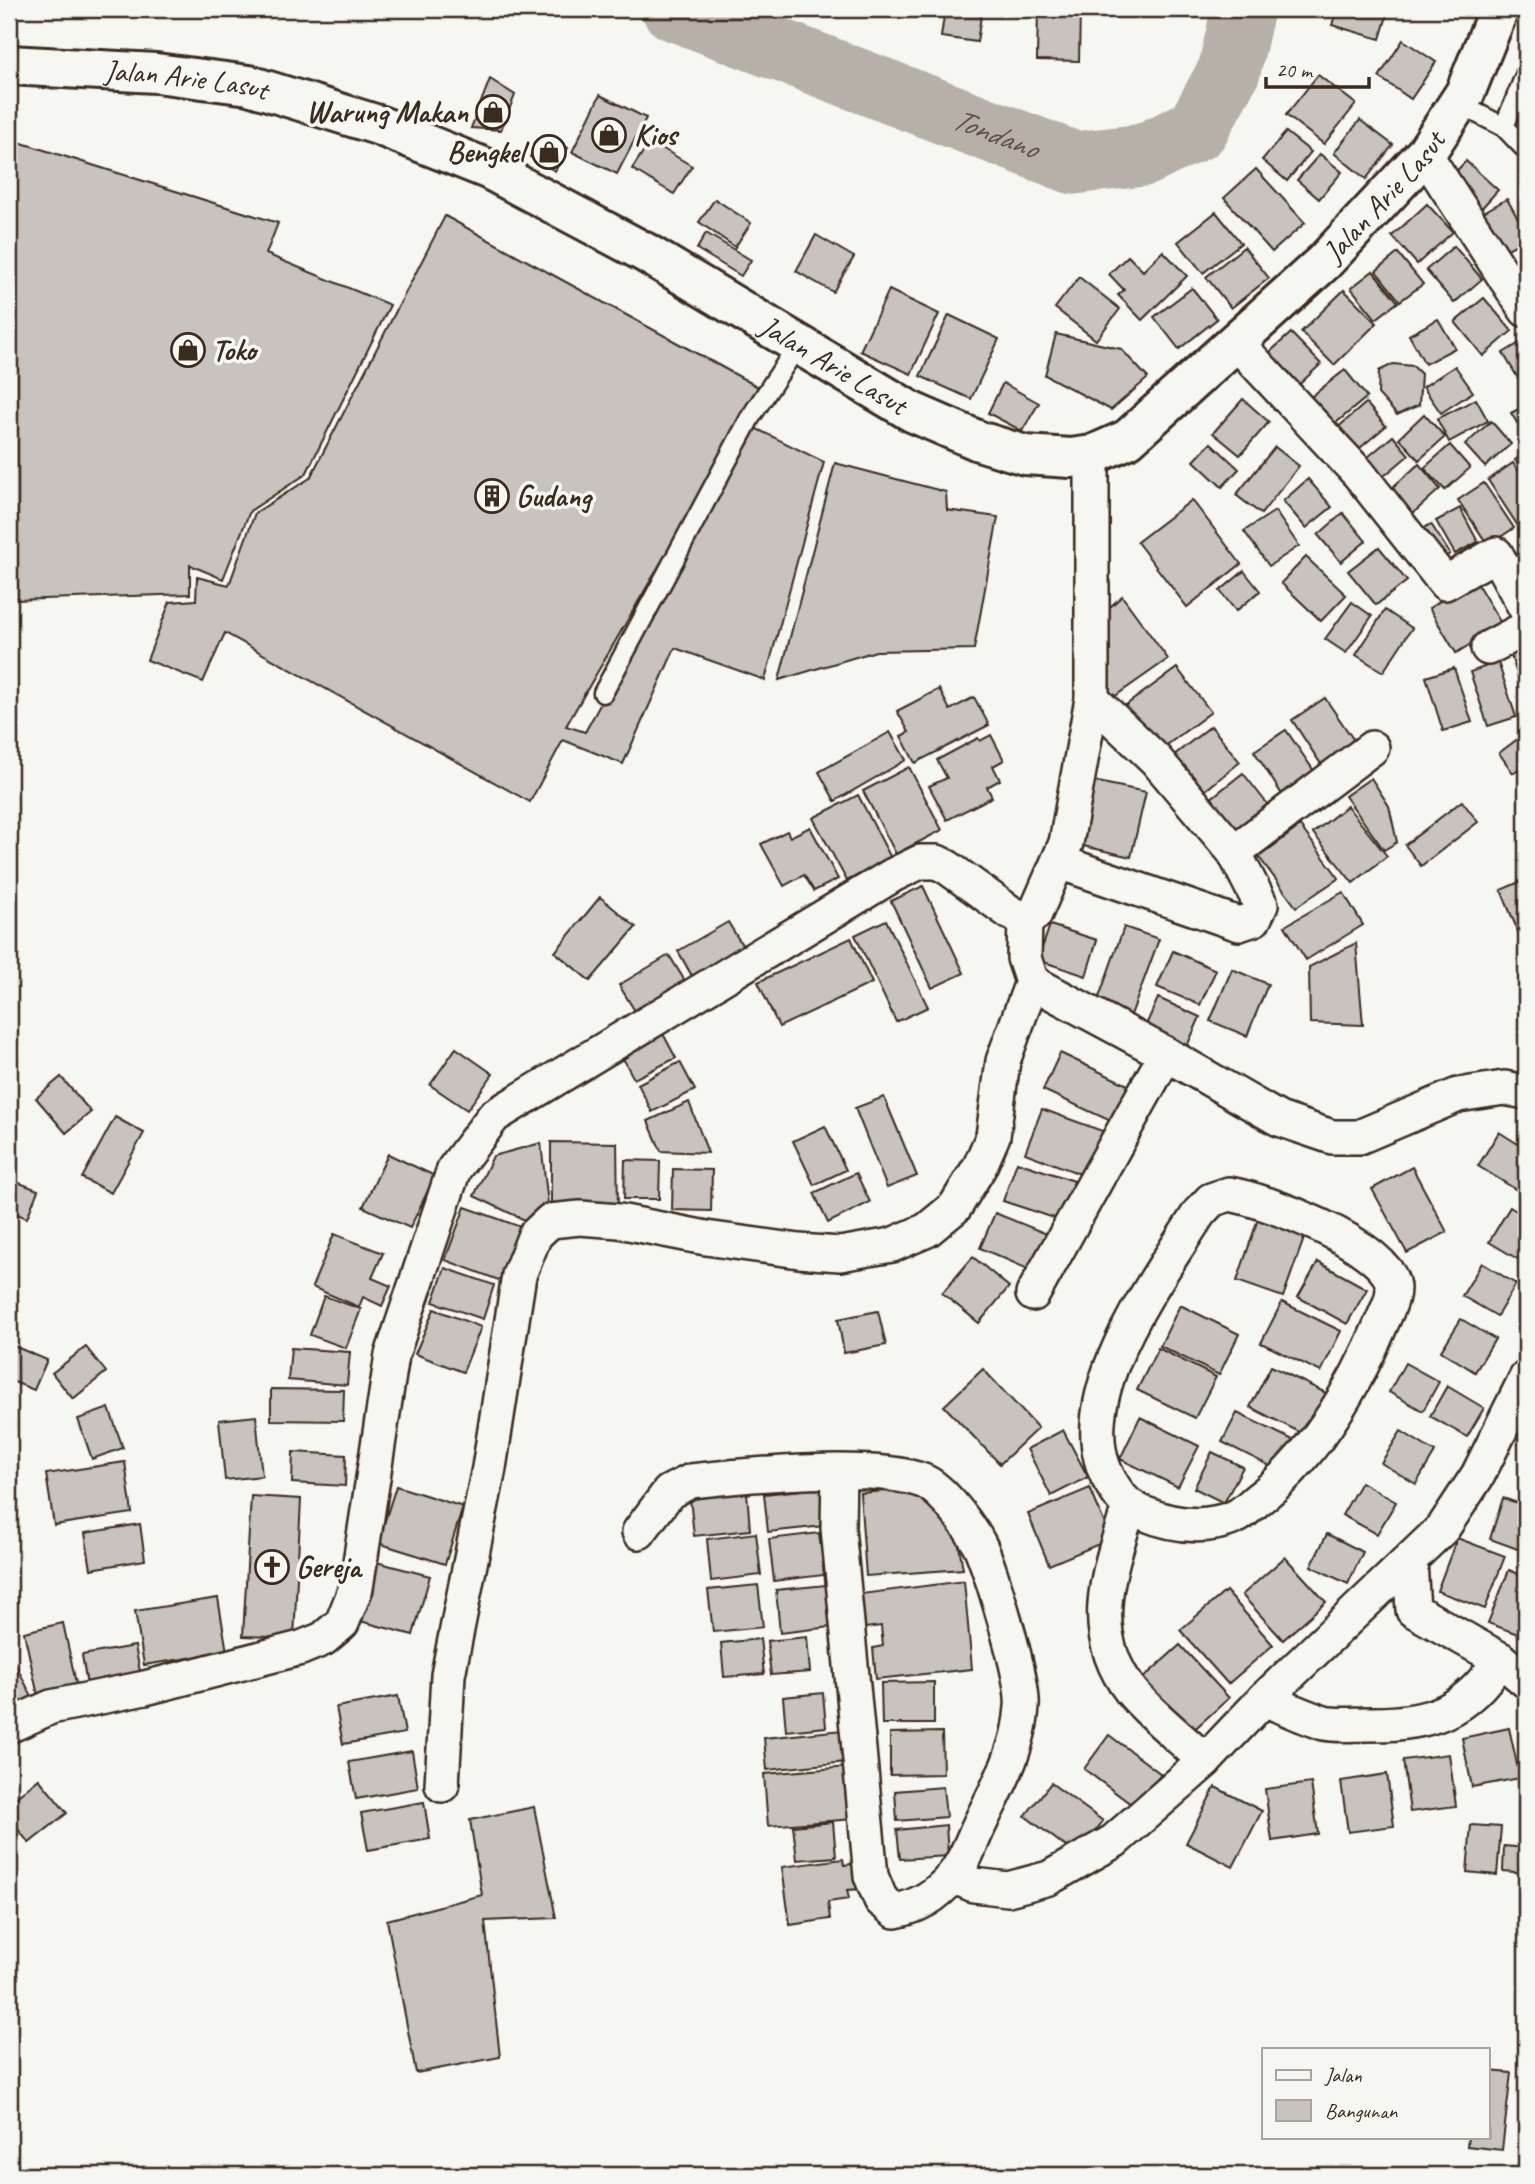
<svg xmlns="http://www.w3.org/2000/svg" width="1535" height="2184" viewBox="0 0 1535 2184" font-family="Caveat,sans-serif">
  <style>
    .lines { fill: none; stroke-linecap: round; stroke-linejoin: round }
    .river { stroke: #b6b0a9; stroke-width: 63 }
    .building { fill: #c8c3be; stroke: #3b2a1e; stroke-width: 2 }
    .service-casing { stroke: #3b2a1e; stroke-width: 23 }
    .minor-casing { stroke: #3b2a1e; stroke-width: 38 }
    .secondary-casing { stroke: #3b2a1e; stroke-width: 44 }
    .service { stroke: #f6f6f2; stroke-width: 18 }
    .minor { stroke: #f6f6f2; stroke-width: 33 }
    .secondary { stroke: #f6f6f2; stroke-width: 38 }
    .labels { text-anchor: middle; stroke-width: 7; stroke-linejoin: round; paint-order: stroke }
    .street-label { font-size: 30px; fill: #3b2a1e; stroke: #f6f6f2 }
    .poi-label { font-size: 30px; font-weight: bold; fill: #3b2a1e; stroke: #f6f6f2; text-anchor: start }
    .water-label { font-size: 32px; font-style: italic; fill: #605248; stroke: #f6f6f2 }
  </style>
  <rect width="100%" height="100%" fill="#f6f6f2"/>
  <filter id="ink" filterUnits="userSpaceOnUse"><feTurbulence type="fractalNoise" baseFrequency=".0143" numOctaves="2"/><feDisplacementMap in="SourceGraphic" scale="14" xChannelSelector="R" yChannelSelector="G"/><feConvolveMatrix kernelMatrix="1 2 1 2 8 2 1 2 1" color-interpolation-filters="sRGB"/></filter>
  <g filter="url(#ink)">
    <g class="lines">
      <!-- river -->
      <path class="river" id="s1" d="M673 9 1074 163 1144 155 1197 129 1229 71 1243 9"/>
    </g>
    <!-- building -->
    <g class="building">
      <polygon points="945,9 982,9 977,42 941,37"/>
      <polygon points="1038,9 1080,9 1079,61 1037,60"/>
      <polygon points="1337,9 1389,9 1380,39 1332,25"/>
      <polygon points="1403,40 1436,62 1411,99 1379,77"/>
      <polygon points="1318,75 1356,104 1324,144 1286,115"/>
      <polygon points="490,79 515,95 501,130 471,128"/>
      <polygon points="600,95 646,118 617,174 572,152"/>
      <polygon points="1360,120 1393,145 1366,179 1334,153"/>
      <polygon points="1286,132 1311,152 1287,181 1262,160"/>
      <polygon points="543,135 568,148 555,171 530,157"/>
      <polygon points="9,139 278,223 266,254 390,305 306,474 250,511 223,579 190,565 190,594 15,600 9,395"/>
      <polygon points="650,141 692,166 674,194 632,169"/>
      <polygon points="1320,154 1342,172 1319,199 1297,180"/>
      <polygon points="1466,161 1498,190 1478,212 1445,183"/>
      <polygon points="1256,169 1305,223 1272,252 1224,198"/>
      <polygon points="715,199 751,223 735,247 699,222"/>
      <polygon points="1507,199 1526,233 1526,239 1495,256 1473,218"/>
      <polygon points="1427,204 1453,232 1417,264 1392,236"/>
      <polygon points="1216,212 1241,243 1203,273 1178,242"/>
      <polygon points="445,216 762,389 566,726 585,732 753,427 824,462 765,680 675,648 623,764 563,740 530,802 225,633 203,682 147,660 170,602 196,600 197,577 229,585 255,513 310,478"/>
      <polygon points="706,233 751,260 741,276 697,249"/>
      <polygon points="816,235 854,257 833,292 796,271"/>
      <polygon points="1454,246 1482,279 1454,303 1426,270"/>
      <polygon points="1244,247 1269,278 1231,308 1206,277"/>
      <polygon points="1163,251 1187,276 1142,320 1118,295 1124,290 1109,274 1128,256 1143,271"/>
      <polygon points="1398,253 1423,284 1400,301 1376,271"/>
      <polygon points="1526,255 1526,302 1506,267"/>
      <polygon points="1373,271 1398,302 1376,319 1351,288"/>
      <polygon points="1079,277 1120,309 1096,340 1055,308"/>
      <polygon points="1192,288 1217,319 1179,349 1154,317"/>
      <polygon points="889,290 939,314 911,374 860,351"/>
      <polygon points="1344,290 1377,323 1334,365 1301,332"/>
      <polygon points="1484,298 1512,331 1483,356 1455,322"/>
      <polygon points="949,315 999,339 971,399 920,376"/>
      <polygon points="1438,319 1455,348 1425,364 1409,335"/>
      <polygon points="1291,333 1321,364 1290,393 1260,361"/>
      <polygon points="1056,334 1121,349 1148,378 1111,410 1045,375"/>
      <polygon points="1526,339 1526,373 1518,378 1503,353"/>
      <polygon points="1393,364 1413,366 1421,374 1419,405 1397,415 1378,394 1379,371"/>
      <polygon points="1455,366 1473,392 1441,413 1423,387"/>
      <polygon points="1345,370 1367,397 1325,432 1302,404"/>
      <polygon points="1003,383 1039,403 1022,431 988,413"/>
      <polygon points="1243,399 1269,422 1240,455 1213,433"/>
      <polygon points="1476,399 1488,421 1449,442 1437,419"/>
      <polygon points="1366,403 1386,426 1347,459 1328,436"/>
      <polygon points="1526,405 1526,430 1523,433 1511,413"/>
      <polygon points="1424,414 1445,437 1419,460 1399,438"/>
      <polygon points="1491,421 1511,444 1485,467 1465,445"/>
      <polygon points="1393,436 1409,455 1378,481 1362,462"/>
      <polygon points="1211,443 1239,469 1222,487 1194,461"/>
      <polygon points="1450,445 1470,468 1445,490 1424,468"/>
      <polygon points="1275,447 1299,466 1261,514 1236,495"/>
      <polygon points="1526,452 1526,477 1515,460"/>
      <polygon points="835,463 946,492 947,510 998,517 974,649 876,651 779,680"/>
      <polygon points="1513,463 1526,482 1526,520 1518,526 1488,480"/>
      <polygon points="1419,464 1440,489 1410,516 1388,491"/>
      <polygon points="1308,479 1332,507 1306,528 1283,501"/>
      <polygon points="1484,483 1514,528 1488,545 1458,500"/>
      <polygon points="1192,500 1241,564 1187,607 1137,542"/>
      <polygon points="1460,508 1478,542 1455,554 1436,521"/>
      <polygon points="1275,511 1299,546 1269,566 1244,531"/>
      <polygon points="1343,513 1366,541 1341,562 1318,535"/>
      <polygon points="1431,524 1450,554 1433,564 1412,535"/>
      <polygon points="1379,547 1407,581 1376,605 1348,571"/>
      <polygon points="1306,557 1346,595 1321,621 1281,583"/>
      <polygon points="1244,571 1260,591 1236,611 1220,591"/>
      <polygon points="1475,580 1502,625 1456,653 1429,608"/>
      <polygon points="1122,596 1168,659 1111,699 1098,673 1096,620"/>
      <polygon points="1352,602 1372,616 1346,653 1325,639"/>
      <polygon points="1385,610 1412,628 1383,672 1356,655"/>
      <polygon points="1526,638 1526,698 1525,698 1507,644"/>
      <polygon points="1498,662 1516,717 1488,726 1470,672"/>
      <polygon points="1177,668 1211,712 1156,753 1122,708"/>
      <polygon points="1454,668 1472,722 1443,731 1426,677"/>
      <polygon points="939,689 950,710 974,697 989,725 915,763 901,736 909,732 897,711"/>
      <polygon points="1325,698 1355,742 1321,764 1292,720"/>
      <polygon points="1211,726 1240,762 1202,793 1173,756"/>
      <polygon points="1286,730 1316,774 1283,796 1254,751"/>
      <polygon points="890,732 906,760 835,801 819,772"/>
      <polygon points="991,735 1004,760 993,766 1000,780 987,787 992,797 947,820 929,786 947,778 937,760 978,738 980,741"/>
      <polygon points="1523,735 1526,740 1526,763 1513,773 1499,753"/>
      <polygon points="909,767 942,830 896,854 863,791"/>
      <polygon points="1243,773 1272,810 1234,840 1205,803"/>
      <polygon points="1371,778 1389,806 1397,842 1384,850 1345,796"/>
      <polygon points="1093,781 1146,792 1131,857 1079,845"/>
      <polygon points="858,795 891,858 847,881 813,818"/>
      <polygon points="1462,801 1478,822 1421,866 1405,845"/>
      <polygon points="1347,806 1387,856 1353,883 1313,833"/>
      <polygon points="1300,826 1339,878 1296,907 1259,857"/>
      <polygon points="810,827 838,879 814,891 804,875 784,886 761,844 787,831 790,837"/>
      <polygon points="1526,879 1526,951 1501,890"/>
      <polygon points="923,886 964,973 932,988 891,901"/>
      <polygon points="1343,892 1363,925 1306,960 1285,926"/>
      <polygon points="600,897 636,927 590,981 555,952"/>
      <polygon points="886,920 928,1007 896,1022 855,935"/>
      <polygon points="728,922 747,953 696,983 678,951"/>
      <polygon points="1050,925 1097,940 1086,976 1038,960"/>
      <polygon points="1124,927 1159,939 1131,1015 1097,1003"/>
      <polygon points="851,938 872,983 779,1027 758,982"/>
      <polygon points="1356,943 1363,1025 1310,1023 1309,967"/>
      <polygon points="1173,951 1216,970 1200,1005 1157,987"/>
      <polygon points="669,955 688,986 638,1016 619,985"/>
      <polygon points="1232,969 1268,984 1247,1036 1210,1021"/>
      <polygon points="1158,998 1200,1017 1184,1053 1142,1034"/>
      <polygon points="661,1030 676,1058 634,1079 619,1051"/>
      <polygon points="456,1048 493,1074 467,1110 430,1085"/>
      <polygon points="1060,1053 1130,1086 1113,1122 1043,1090"/>
      <polygon points="680,1062 695,1090 652,1112 638,1084"/>
      <polygon points="61,1077 91,1112 66,1133 36,1098"/>
      <polygon points="884,1097 917,1176 887,1188 855,1108"/>
      <polygon points="689,1102 708,1153 661,1151 648,1121"/>
      <polygon points="1042,1109 1105,1132 1088,1177 1025,1153"/>
      <polygon points="115,1117 144,1133 111,1193 82,1178"/>
      <polygon points="825,1126 846,1170 814,1185 793,1141"/>
      <polygon points="1499,1132 1526,1149 1526,1175 1517,1190 1478,1166"/>
      <polygon points="551,1142 617,1143 618,1213 551,1213"/>
      <polygon points="541,1143 549,1213 529,1222 474,1196 493,1156"/>
      <polygon points="388,1154 435,1176 410,1228 363,1207"/>
      <polygon points="625,1160 660,1161 659,1199 624,1199"/>
      <polygon points="1017,1162 1074,1181 1060,1220 1003,1201"/>
      <polygon points="1412,1167 1447,1232 1407,1253 1372,1189"/>
      <polygon points="673,1169 712,1170 711,1211 672,1210"/>
      <polygon points="856,1173 870,1202 828,1223 814,1193"/>
      <polygon points="9,1179 38,1190 27,1218 9,1211"/>
      <polygon points="465,1207 524,1228 504,1282 445,1260"/>
      <polygon points="1510,1207 1526,1217 1526,1264 1489,1242"/>
      <polygon points="1261,1210 1308,1227 1283,1297 1237,1281"/>
      <polygon points="995,1213 1052,1236 1037,1273 980,1248"/>
      <polygon points="334,1234 383,1253 372,1278 391,1286 382,1306 363,1297 359,1307 312,1287"/>
      <polygon points="973,1257 1009,1287 979,1323 942,1293"/>
      <polygon points="1318,1262 1367,1289 1347,1324 1298,1297"/>
      <polygon points="1482,1263 1516,1284 1497,1316 1462,1296"/>
      <polygon points="445,1268 494,1285 483,1319 433,1302"/>
      <polygon points="324,1296 361,1309 346,1348 310,1335"/>
      <polygon points="1282,1302 1341,1331 1321,1372 1261,1343"/>
      <polygon points="1180,1305 1239,1334 1219,1375 1160,1346"/>
      <polygon points="434,1309 481,1327 463,1372 415,1354"/>
      <polygon points="878,1311 886,1345 844,1353 838,1319"/>
      <polygon points="1461,1319 1495,1339 1475,1372 1441,1351"/>
      <polygon points="9,1344 47,1360 34,1390 9,1380"/>
      <polygon points="86,1347 106,1372 73,1399 52,1373"/>
      <polygon points="291,1348 350,1352 347,1385 288,1380"/>
      <polygon points="1158,1348 1216,1377 1195,1418 1137,1390"/>
      <polygon points="1405,1363 1439,1382 1423,1411 1389,1392"/>
      <polygon points="1271,1366 1330,1395 1309,1437 1250,1407"/>
      <polygon points="983,1369 1038,1428 1000,1464 944,1406"/>
      <polygon points="1447,1386 1484,1408 1467,1437 1430,1416"/>
      <polygon points="271,1389 344,1390 343,1421 271,1420"/>
      <polygon points="109,1408 123,1448 92,1459 78,1419"/>
      <polygon points="1237,1413 1295,1441 1280,1471 1222,1442"/>
      <polygon points="256,1416 262,1476 225,1480 219,1420"/>
      <polygon points="1140,1417 1199,1446 1178,1487 1120,1459"/>
      <polygon points="1063,1430 1088,1477 1051,1496 1027,1449"/>
      <polygon points="1401,1431 1435,1452 1416,1484 1381,1463"/>
      <polygon points="293,1452 346,1455 345,1486 292,1483"/>
      <polygon points="1212,1452 1243,1467 1224,1503 1194,1488"/>
      <polygon points="125,1462 132,1513 54,1525 46,1474"/>
      <polygon points="1361,1482 1396,1502 1377,1534 1342,1515"/>
      <polygon points="396,1486 463,1507 445,1564 378,1543"/>
      <polygon points="821,1488 824,1526 768,1532 764,1494"/>
      <polygon points="924,1488 954,1516 963,1569 866,1576 860,1493"/>
      <polygon points="1090,1488 1111,1539 1049,1565 1028,1514"/>
      <polygon points="747,1492 750,1530 694,1536 690,1498"/>
      <polygon points="251,1496 301,1499 294,1638 243,1636"/>
      <polygon points="1503,1498 1526,1506 1526,1552 1490,1539"/>
      <polygon points="140,1524 145,1560 91,1569 85,1533"/>
      <polygon points="756,1533 761,1575 711,1581 707,1539"/>
      <polygon points="819,1533 824,1575 774,1581 769,1539"/>
      <polygon points="1327,1534 1363,1552 1348,1584 1311,1566"/>
      <polygon points="1457,1538 1505,1556 1485,1609 1437,1591"/>
      <polygon points="1285,1557 1326,1602 1283,1640 1242,1595"/>
      <polygon points="376,1562 430,1576 413,1635 360,1621"/>
      <polygon points="1509,1570 1526,1577 1526,1637 1488,1623"/>
      <polygon points="964,1581 972,1669 876,1679 873,1648 883,1646 881,1626 865,1628 861,1594"/>
      <polygon points="758,1585 763,1627 713,1632 708,1590"/>
      <polygon points="826,1585 830,1627 780,1633 776,1590"/>
      <polygon points="1226,1591 1273,1645 1228,1684 1180,1630"/>
      <polygon points="218,1598 227,1652 144,1665 135,1611"/>
      <polygon points="63,1623 79,1697 40,1705 24,1632"/>
      <polygon points="807,1637 810,1672 771,1675 767,1641"/>
      <polygon points="760,1639 764,1674 724,1677 721,1643"/>
      <polygon points="1180,1645 1229,1698 1189,1734 1140,1681"/>
      <polygon points="135,1646 143,1687 89,1697 82,1655"/>
      <polygon points="13,1659 36,1705 9,1719 9,1661"/>
      <polygon points="934,1682 934,1724 882,1724 881,1683"/>
      <polygon points="823,1693 826,1727 786,1731 783,1697"/>
      <polygon points="398,1696 405,1733 343,1744 336,1707"/>
      <polygon points="1509,1728 1520,1778 1472,1787 1462,1738"/>
      <polygon points="843,1730 846,1762 767,1770 764,1738"/>
      <polygon points="942,1732 943,1774 890,1775 890,1733"/>
      <polygon points="1109,1735 1161,1774 1135,1807 1084,1769"/>
      <polygon points="412,1751 418,1788 356,1799 349,1762"/>
      <polygon points="1449,1754 1456,1806 1410,1812 1403,1760"/>
      <polygon points="848,1767 853,1819 768,1826 764,1774"/>
      <polygon points="1387,1774 1394,1826 1348,1832 1341,1781"/>
      <polygon points="39,1779 67,1813 29,1843 9,1818 9,1803"/>
      <polygon points="1051,1783 1103,1821 1077,1855 1025,1816"/>
      <polygon points="1311,1783 1318,1834 1272,1841 1265,1789"/>
      <polygon points="943,1787 946,1817 897,1821 895,1791"/>
      <polygon points="1215,1787 1262,1811 1233,1867 1186,1843"/>
      <polygon points="424,1802 430,1839 368,1850 361,1813"/>
      <polygon points="534,1807 556,1918 485,1921 500,2057 416,2073 387,1920 482,1895 470,1820"/>
      <polygon points="833,1822 836,1857 797,1860 793,1826"/>
      <polygon points="946,1825 948,1856 900,1859 897,1830"/>
      <polygon points="1471,1825 1501,1827 1497,1875 1467,1872"/>
      <polygon points="1504,1846 1526,1848 1526,1873 1503,1871"/>
      <polygon points="843,1859 844,1865 858,1863 862,1889 847,1890 849,1899 828,1902 830,1919 790,1925 782,1867"/>
      <polygon points="1488,2071 1511,2073 1502,2150 1467,2146 1468,2137 1488,2137"/>
    </g>
    <g class="lines">
      <!-- service casing -->
      <g class="service-casing">
        <g id="service">
          <polyline points="1459,104 1504,127 1526,150"/>
          <polyline points="1504,127 1526,73"/>
          <polyline points="603,693 750,418 798,345"/>
        </g>
      </g>
      <!-- minor casing -->
      <g class="minor-casing">
        <g id="minor">
          <polyline points="1425,154 1526,310"/>
          <polyline points="1235,341 1359,474 1445,583 1496,554 1526,609"/>
          <polyline points="1488,648 1526,628"/>
          <polyline points="1234,852 1372,748"/>
          <polyline points="1059,862 1239,924 1254,919 1261,905 1234,852 1156,760 1092,699"/>
          <polyline points="1032,982 1166,1054 1279,1119 1332,1137 1359,1137 1458,1095 1504,1088 1526,1092"/>
          <path d="M1229 1194C1266 1200 1380 1243 1392 1282 1396 1295 1387 1310 1382 1322 1354 1388 1314 1457 1256 1501 1249 1507 1242 1514 1235 1517 1204 1530 1172 1525 1143 1513 1126 1506 1119 1496 1110 1481 1064 1401 1158 1279 1199 1213L1211 1200Z"/>
          <polyline points="1033,1294 1166,1054"/>
          <path d="M1129 1507C1109 1570 1085 1632 1131 1691 1152 1716 1181 1738 1205 1761"/>
          <path d="M639 1532 669 1492 691 1481C747 1475 873 1462 923 1481 942 1488 972 1529 981 1548 992 1575 1025 1681 1022 1707 1019 1753 996 1789 977 1830 970 1846 964 1863 952 1877 937 1895 918 1907 895 1911L881 1900 871 1876 838 1528 839 1472"/>
          <polyline points="1410,1562 1413,1610 1500,1659 1526,1681"/>
          <path d="M1264 1699C1284 1707 1304 1717 1324 1723 1337 1726 1354 1724 1368 1724 1429 1725 1467 1712 1500 1659"/>
          <polyline points="9,1726 51,1707 145,1688 301,1648 323,1639 342,1623 356,1588 392,1355 454,1169 494,1116 893,875 920,862 937,862 947,867 1011,913 1025,919 1035,914 1066,843 1092,699 1092,455"/>
          <polyline points="442,1785 448,1675 489,1468 519,1275 535,1235 550,1221 580,1218 619,1221 706,1238 799,1251 840,1254 892,1245 927,1230 955,1207 980,1166 993,1136 1003,1061 1032,982 1024,958 1025,919"/>
          <polyline points="953,1876 974,1885 1008,1889 1049,1878 1114,1841 1205,1761 1264,1699 1443,1528 1478,1475 1526,1378"/>
        </g>
      </g>
      <!-- secondary casing -->
      <g class="secondary-casing">
        <g id="secondary">
          <path id="s2" d="M9 65 156 73 249 85 378 125 488 169 646 253 912 412 979 441 1025 455 1071 458 1092 455 1128 439 1324 262 1425 154 1465 93 1499 9"/>
        </g>
      </g>
      <!-- service -->
      <use href="#service" class="service"/>
      <!-- minor -->
      <use href="#minor" class="minor"/>
      <!-- secondary -->
      <use href="#secondary" class="secondary"/>
    </g>
  </g>
  <!-- icons -->
  <defs>
    <g id="shop-ring" transform="scale(1.75)"><circle r="9.5" fill="#f6f6f2" stroke="#3b2a1e" stroke-width="1.5"/><path d="M-5-2.5h2.3a2.7 3.5 0 0 1 5.4 0H5L5.5 6h-11ZM-1.5-2.5h3a1.5 2.3 0 0 0-3 0Z" fill="#3b2a1e"/></g>
    <g id="building-ring" transform="scale(1.75)"><circle r="9.5" fill="#f6f6f2" stroke="#3b2a1e" stroke-width="1.5"/><path d="M-4-6H4V6H1V3H-1V6H-4ZM-2.5-4.3h1.7v1.8h-1.7ZM.8-4.3h1.7v1.8H.8ZM-2.5-1h1.7V.8h-1.7ZM.8-1h1.7V.8H.8Z" fill="#3b2a1e"/></g>
    <g id="church-ring" transform="scale(1.75)"><circle r="9.5" fill="#f6f6f2" stroke="#3b2a1e" stroke-width="1.5"/><path d="M-1.2-6h2.4v3.5h3.3v2.4h-3.3V6h-2.4V-.1h-3.3v-2.4h3.3Z" fill="#3b2a1e"/></g>
  </defs>
  <g fill-rule="evenodd">
    <use href="#shop-ring" x="493" y="112"/>
    <use href="#shop-ring" x="609" y="135"/>
    <use href="#shop-ring" x="549" y="152"/>
    <use href="#shop-ring" x="188" y="350"/>
    <use href="#building-ring" x="492" y="496"/>
    <use href="#church-ring" x="272" y="1567"/>
  </g>
  <g class="labels">
    <!-- street labels -->
    <g class="street-label">
      <text dy="10" stroke="none"><textPath href="#s2" startOffset="178">Jalan Arie Lasut</textPath></text>
      <text dy="10" stroke="none"><textPath href="#s2" startOffset="1564">Jalan Arie Lasut</textPath></text>
      <text dy="10" stroke="none"><textPath href="#s2" startOffset="892">Jalan Arie Lasut</textPath></text>
    </g>
    <!-- poi labels -->
    <g class="poi-label">
      <text x="468" y="122" text-anchor="end">Warung Makan</text>
      <text x="634" y="145">Kios</text>
      <text x="524" y="162" text-anchor="end">Bengkel</text>
      <text x="212" y="360">Toko</text>
      <text x="516" y="506">Gudang</text>
      <text x="296" y="1577">Gereja</text>
    </g>
    <!-- water labels -->
    <g class="water-label">
      <text dy="11" stroke="none"><textPath href="#s1" startOffset="345">Tondano</textPath></text>
    </g>
  </g>
  <!-- margin -->
  <rect width="1535" height="2184" fill="none" stroke="#f6f6f2" stroke-width="35"/>
  <rect x="18" y="18" width="1500" height="2149" fill="none" stroke="#3b2a1e" stroke-width="2.5" filter="url(#ink)"/>
  <!-- legend -->
  <rect x="1262" y="2048" width="228" height="91" fill="#f6f6f2" stroke="#aba49d" stroke-width="2"/>
  <rect x="1276" y="2070" width="35" height="10" fill="#f6f6f2" stroke="#aba49d" stroke-width="2"/>
  <text x="1325" y="2082" font-size="21" fill="#3b2a1e">Jalan</text>
  <rect x="1276" y="2100" width="35" height="21" fill="#c8c3be" stroke="#aba49d" stroke-width="2"/>
  <text x="1325" y="2118" font-size="21" fill="#3b2a1e">Bangunan</text>
  <!-- scale -->
  <path d="M1266 77v10h103v-10" fill="none" stroke="#3b2a1e" stroke-width="3.5"/>
  <text x="1276" y="77" font-size="21" fill="#3b2a1e" stroke="#f6f6f2" stroke-width="5" paint-order="stroke">20 m</text>
</svg>
